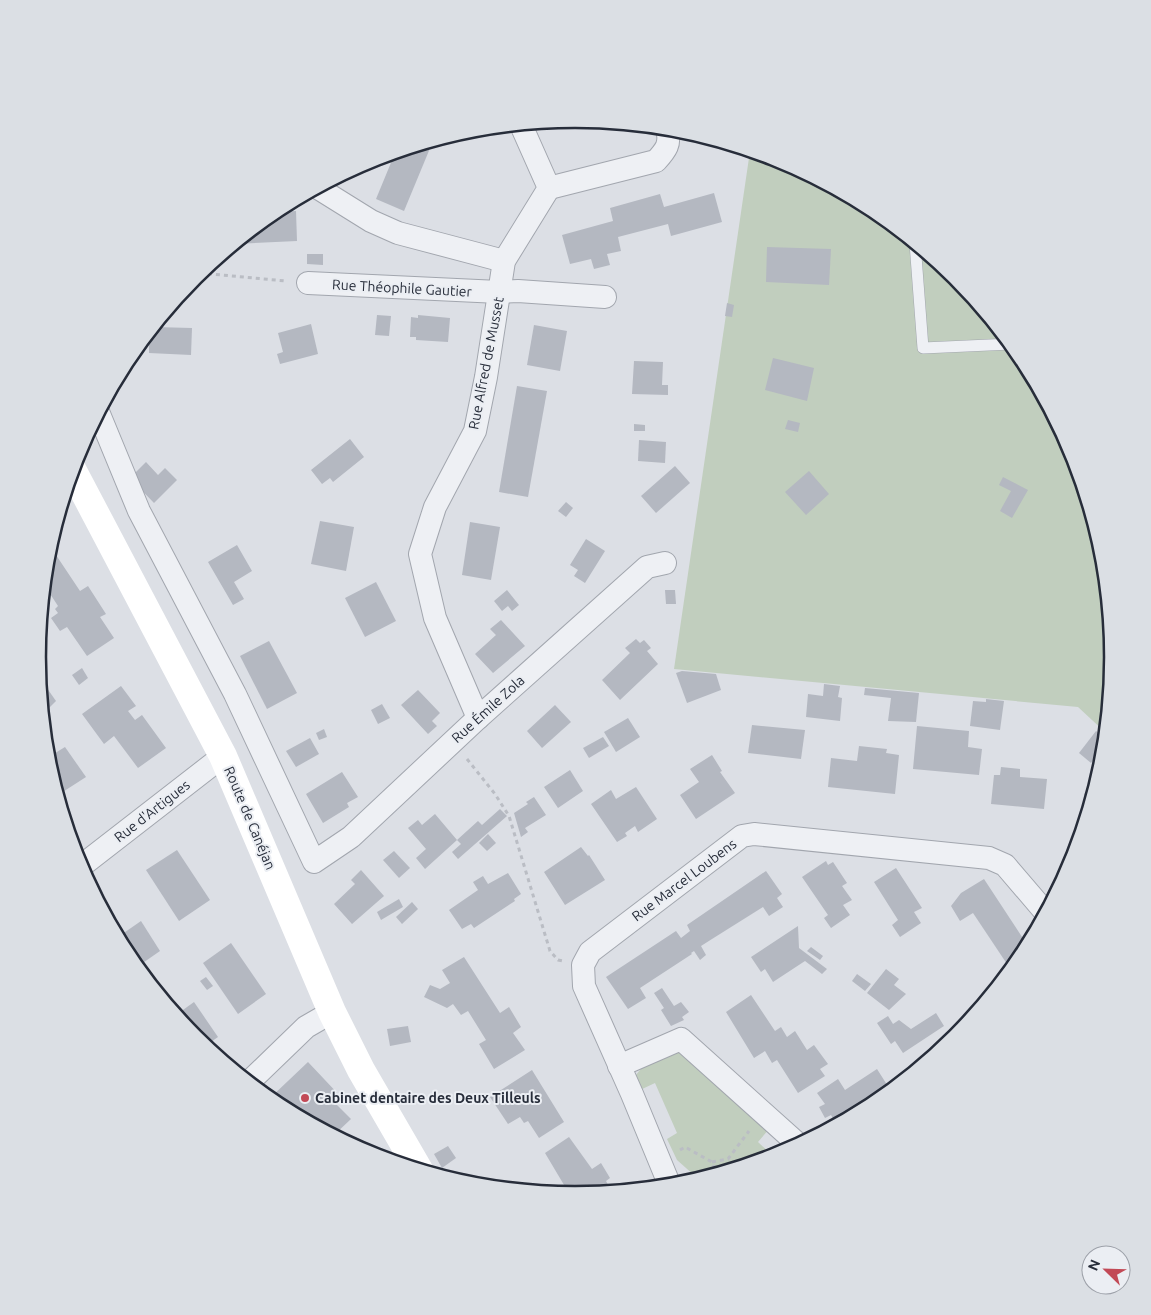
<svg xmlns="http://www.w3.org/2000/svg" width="1151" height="1315" viewBox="0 0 1151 1315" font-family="Ubuntu,sans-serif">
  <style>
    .green { fill: #c1cebe }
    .building { fill: #b4b8c1 }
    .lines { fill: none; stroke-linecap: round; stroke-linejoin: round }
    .lane-casing { stroke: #a2a6ae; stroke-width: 12 }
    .street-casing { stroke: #a2a6ae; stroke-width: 24 }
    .path { stroke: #babdc4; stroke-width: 3; stroke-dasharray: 4 4; stroke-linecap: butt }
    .lane { stroke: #eef0f4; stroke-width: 11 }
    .street { stroke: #eef0f4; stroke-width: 22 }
    .secondary { stroke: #fff; stroke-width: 28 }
    .poi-dot { fill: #c24956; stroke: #ebeef3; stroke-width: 2 }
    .labels { text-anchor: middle; stroke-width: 4; stroke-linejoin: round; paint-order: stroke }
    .street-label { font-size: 14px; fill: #272d3a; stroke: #ebeef3 }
    .poi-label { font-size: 14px; font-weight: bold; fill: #272d3a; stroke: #ebeef3; text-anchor: start }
    .rim { fill: none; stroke: #272d3a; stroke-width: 2.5 }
  </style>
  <rect width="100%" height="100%" fill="#dcdfe5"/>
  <!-- green -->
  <g class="green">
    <polygon points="750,151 782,161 875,210 956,277 1023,359 1073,452 1103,553 1113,658 1106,733 1078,707 674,669"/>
    <polygon points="674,1050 682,1052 769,1129 758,1142 774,1157 697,1180 695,1176 677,1160 667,1139 677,1133 655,1083 640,1090 636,1075 644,1065"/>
  </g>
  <!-- building -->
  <g class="building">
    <polygon points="433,141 404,211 376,199 395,153"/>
    <polygon points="714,193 722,222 671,236 668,224 618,237 621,251 607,254 610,265 594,269 591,259 570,264 562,235 613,221 610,208 660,194 664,207"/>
    <polygon points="296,211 297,241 235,244 275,212"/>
    <polygon points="767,247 831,249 829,285 766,282"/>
    <polygon points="307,254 323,254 323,265 307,264"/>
    <polygon points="727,303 734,305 732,317 725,316"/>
    <polygon points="377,315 391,316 389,336 375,335"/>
    <polygon points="418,315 450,318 448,342 416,340 416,337 410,337 411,317 418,318"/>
    <polygon points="311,324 318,354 280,364 277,354 283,352 278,333"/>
    <polygon points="534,325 567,331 560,371 527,365"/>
    <polygon points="154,327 192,328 191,355 149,353 149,333"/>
    <polygon points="773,358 814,368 807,401 765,390"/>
    <polygon points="634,361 663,362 662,385 668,385 668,395 632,394"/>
    <polygon points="517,386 547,391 528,497 499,492"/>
    <polygon points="788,420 800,423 798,432 785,429"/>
    <polygon points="634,424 645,425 645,431 634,431"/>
    <polygon points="350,439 364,457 333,482 330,478 322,484 311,470"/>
    <polygon points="639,440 666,442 665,463 638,461"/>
    <polygon points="146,462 158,475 165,468 177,480 154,503 130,478"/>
    <polygon points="675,466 690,483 656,513 641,496"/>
    <polygon points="809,471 829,494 806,515 785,492"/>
    <polygon points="1003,477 1028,490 1012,518 1000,511 1011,491 999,485"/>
    <polygon points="566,502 573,508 566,517 558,511"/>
    <polygon points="320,521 354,527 346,571 311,564"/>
    <polygon points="470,522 500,527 491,580 462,575"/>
    <polygon points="586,539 605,551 585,583 574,576 578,570 570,565"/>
    <polygon points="237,545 252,571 234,582 244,599 233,605 208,562"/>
    <polygon points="50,546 80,591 88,586 106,614 100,617 114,638 87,656 67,627 60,631 51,618 58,613 55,609 58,606 45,586"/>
    <polygon points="376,582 396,621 365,637 345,598"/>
    <polygon points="507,590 519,605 512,611 508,606 502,611 494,601"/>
    <polygon points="665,590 675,590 676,604 666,604"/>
    <polygon points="501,620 525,646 493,673 475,654 496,635 490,629"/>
    <polygon points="636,639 640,643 644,640 651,648 647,651 658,664 620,700 602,680 630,653 625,648"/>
    <polygon points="269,641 297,693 267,709 240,656"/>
    <polygon points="82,668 88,678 79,685 72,675"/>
    <polygon points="682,671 716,674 721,690 687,703 676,673"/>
    <polygon points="44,684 56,701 43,714 40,687"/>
    <polygon points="824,684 840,686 838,697 842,698 840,721 806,717 808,694 823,696"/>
    <polygon points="121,686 136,706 128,711 135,720 142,715 166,748 138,768 114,736 104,744 82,714"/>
    <polygon points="865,688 919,693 916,722 888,721 891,698 864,695"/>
    <polygon points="418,690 440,713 432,721 437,726 428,734 401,705"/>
    <polygon points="986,699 1004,701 1000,730 970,726 973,701 986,702"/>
    <polygon points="382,704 390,718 378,724 371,710"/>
    <polygon points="555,705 571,722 542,748 527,731"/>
    <polygon points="628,718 640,737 616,752 604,732"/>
    <polygon points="752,725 805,730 801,759 748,753"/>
    <polygon points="917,726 969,731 968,747 982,749 979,775 913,769"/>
    <polygon points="324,729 327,737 319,740 316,733"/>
    <polygon points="1096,731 1106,738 1105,744 1091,763 1079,753"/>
    <polygon points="603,737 609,746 589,758 583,748"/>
    <polygon points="310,738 319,754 296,767 286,751"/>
    <polygon points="859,746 887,749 886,753 899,755 895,794 828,787 831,758 857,761"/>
    <polygon points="65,747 86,777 58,795 47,758"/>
    <polygon points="712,755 722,771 720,772 735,793 696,819 680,795 699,782 690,769"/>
    <polygon points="1001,767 1020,769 1020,777 1047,779 1044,809 991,804 994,775 1000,775"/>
    <polygon points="570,770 583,791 558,808 544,787"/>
    <polygon points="342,772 358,797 347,803 349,807 323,823 306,794"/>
    <polygon points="1096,786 1095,788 1091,804 1084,794"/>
    <polygon points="636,787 657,819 638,832 635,826 625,833 627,836 617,842 591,804 611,790 616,799"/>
    <polygon points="534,797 546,815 525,828 528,832 521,837 514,813 528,804 526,802"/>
    <polygon points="500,809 507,816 458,859 452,852 461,844 457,840 425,869 416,858 426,849 408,828 418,820 422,825 435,814 457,840 478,821 482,825"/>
    <polygon points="488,834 496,843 487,851 479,843"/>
    <polygon points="581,847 588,856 589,855 605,880 565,905 544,872"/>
    <polygon points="177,850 210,900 179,921 146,870"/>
    <polygon points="394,851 410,868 399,878 383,860"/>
    <polygon points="826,861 828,865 833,862 847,883 842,886 852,900 843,905 850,915 831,928 824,918 828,915 802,877"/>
    <polygon points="896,868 922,908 914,912 921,923 900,937 892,925 898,920 874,882"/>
    <polygon points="361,870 384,896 352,924 334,904 355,884 351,880"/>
    <polygon points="766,871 782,894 777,898 783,907 769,916 763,907 712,939 701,946 706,955 700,960 694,951 691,953 692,954 640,988 646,998 628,1009 606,977 676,931 681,938 690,931 687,925"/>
    <polygon points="508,873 521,894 514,899 515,901 474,928 471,924 462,929 449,910 478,890 473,882 483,876 488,884"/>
    <polygon points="984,879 1028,946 1023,957 1011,970 973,913 960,921 951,906 961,893"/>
    <polygon points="399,899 403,907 381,920 377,912"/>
    <polygon points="412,902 418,909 402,924 396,917"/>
    <polygon points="141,921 160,951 137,967 128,956 118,937"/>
    <polygon points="798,926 799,948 827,969 822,974 805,961 773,982 765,969 761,972 751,957"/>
    <polygon points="231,943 266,994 238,1014 203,963"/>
    <polygon points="811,947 823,956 820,960 807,951"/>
    <polygon points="464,957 500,1013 509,1007 521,1027 513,1033 525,1050 494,1069 479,1044 486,1040 468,1011 461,1015 453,1004 447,1008 424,997 430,985 440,989 450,983 442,970"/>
    <polygon points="886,969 899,979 894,985 906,994 889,1010 867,993"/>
    <polygon points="857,974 871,984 865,991 852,981"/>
    <polygon points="206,977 213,986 207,990 200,981"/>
    <polygon points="662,988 674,1006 681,1002 689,1012 682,1017 684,1020 671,1026 661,1010 664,1008 654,993"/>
    <polygon points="751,995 775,1031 781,1027 787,1037 795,1031 807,1050 814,1045 828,1064 820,1069 825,1076 798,1093 777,1060 772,1063 765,1051 754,1058 726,1012"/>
    <polygon points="194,1002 218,1037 205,1046 195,1038 176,1015"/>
    <polygon points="936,1013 944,1026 903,1053 895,1041 891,1044 877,1023 888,1016 893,1024 899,1020 911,1029"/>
    <polygon points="408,1026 411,1042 390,1046 387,1029"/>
    <polygon points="308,1062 341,1097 335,1103 351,1119 334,1135 276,1105 269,1099"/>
    <polygon points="877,1069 891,1091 878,1102 874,1096 861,1105 865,1110 837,1125 831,1115 825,1118 819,1107 825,1104 817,1093 838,1079 845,1090"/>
    <polygon points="532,1070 564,1122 539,1138 528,1121 524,1123 520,1117 508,1124 490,1097"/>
    <polygon points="569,1137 592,1169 601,1163 610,1178 606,1181 612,1192 570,1195 545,1153"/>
    <polygon points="448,1146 456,1158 442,1168 434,1154"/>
  </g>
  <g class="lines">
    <!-- lane casing -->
    <g class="lane-casing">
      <polyline id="lane" points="915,243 923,348 1011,344"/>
    </g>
    <!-- street casing -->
    <g class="street-casing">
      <g id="street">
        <polyline points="318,188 371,221 398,233 504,261"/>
        <path d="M549 188 656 161C666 150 671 144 667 129"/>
        <polyline points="308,283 499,292 518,291 605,297"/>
        <polyline points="99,414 139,511 235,694 314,862 351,837 478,718 647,567 665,563"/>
        <polyline points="478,718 435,618 420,554 435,507 475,431 486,377 504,261 549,188 521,125"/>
        <polyline points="80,867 223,756"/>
        <polyline points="619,1066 681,1039 799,1145"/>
        <polyline points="249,1082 306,1027 332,1012"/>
        <polyline points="670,1186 632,1094 584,986 583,965 590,952 742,836 754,834 989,858 1005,865 1046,913"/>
      </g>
    </g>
    <!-- path -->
    <g class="path">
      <polyline points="200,273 286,281"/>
      <polyline points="467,759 495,794 509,816 550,951 558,960 563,961"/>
      <polyline points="680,1150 685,1147 712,1162 717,1174"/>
      <polyline points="712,1162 728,1159 749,1131"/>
    </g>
    <!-- lane -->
    <use href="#lane" class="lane"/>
    <!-- street -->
    <use href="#street" class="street"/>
    <!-- secondary -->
    <polyline class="secondary" points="73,471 223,756 332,1012 361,1070 419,1170"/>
  </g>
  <!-- markers -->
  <circle class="poi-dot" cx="305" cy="1098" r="5"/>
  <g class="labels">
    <!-- street labels -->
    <g class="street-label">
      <text transform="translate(402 288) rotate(3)" y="5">Rue Théophile Gautier</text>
      <text transform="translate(486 363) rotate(-79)" y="5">Rue Alfred de Musset</text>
      <text transform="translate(488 709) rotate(-42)" y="5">Rue Émile Zola</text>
      <text transform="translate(152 811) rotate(-38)" y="5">Rue d'Artigues</text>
      <text transform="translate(250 818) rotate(67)" y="5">Route de Canéjan</text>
      <text transform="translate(684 880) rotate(-37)" y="5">Rue Marcel Loubens</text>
    </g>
    <!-- poi labels -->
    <g class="poi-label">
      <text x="315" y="1103">Cabinet dentaire des Deux Tilleuls</text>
    </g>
  </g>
  <!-- crop -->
  <path d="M0 0H1151V1315H0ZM46 657a529 529 0 1 1 1058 0a529 529 0 1 1-1058 0Z" fill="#dbdfe4" fill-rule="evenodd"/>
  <path class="rim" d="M46 657a529 529 0 1 1 1058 0a529 529 0 1 1-1058 0Z"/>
  <!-- north arrow -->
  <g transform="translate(1106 1270) rotate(293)"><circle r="24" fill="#ebeef3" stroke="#9da1a9"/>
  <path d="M0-4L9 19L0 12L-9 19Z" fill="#c24956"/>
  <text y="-8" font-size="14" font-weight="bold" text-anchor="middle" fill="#272d3a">N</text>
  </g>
</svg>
